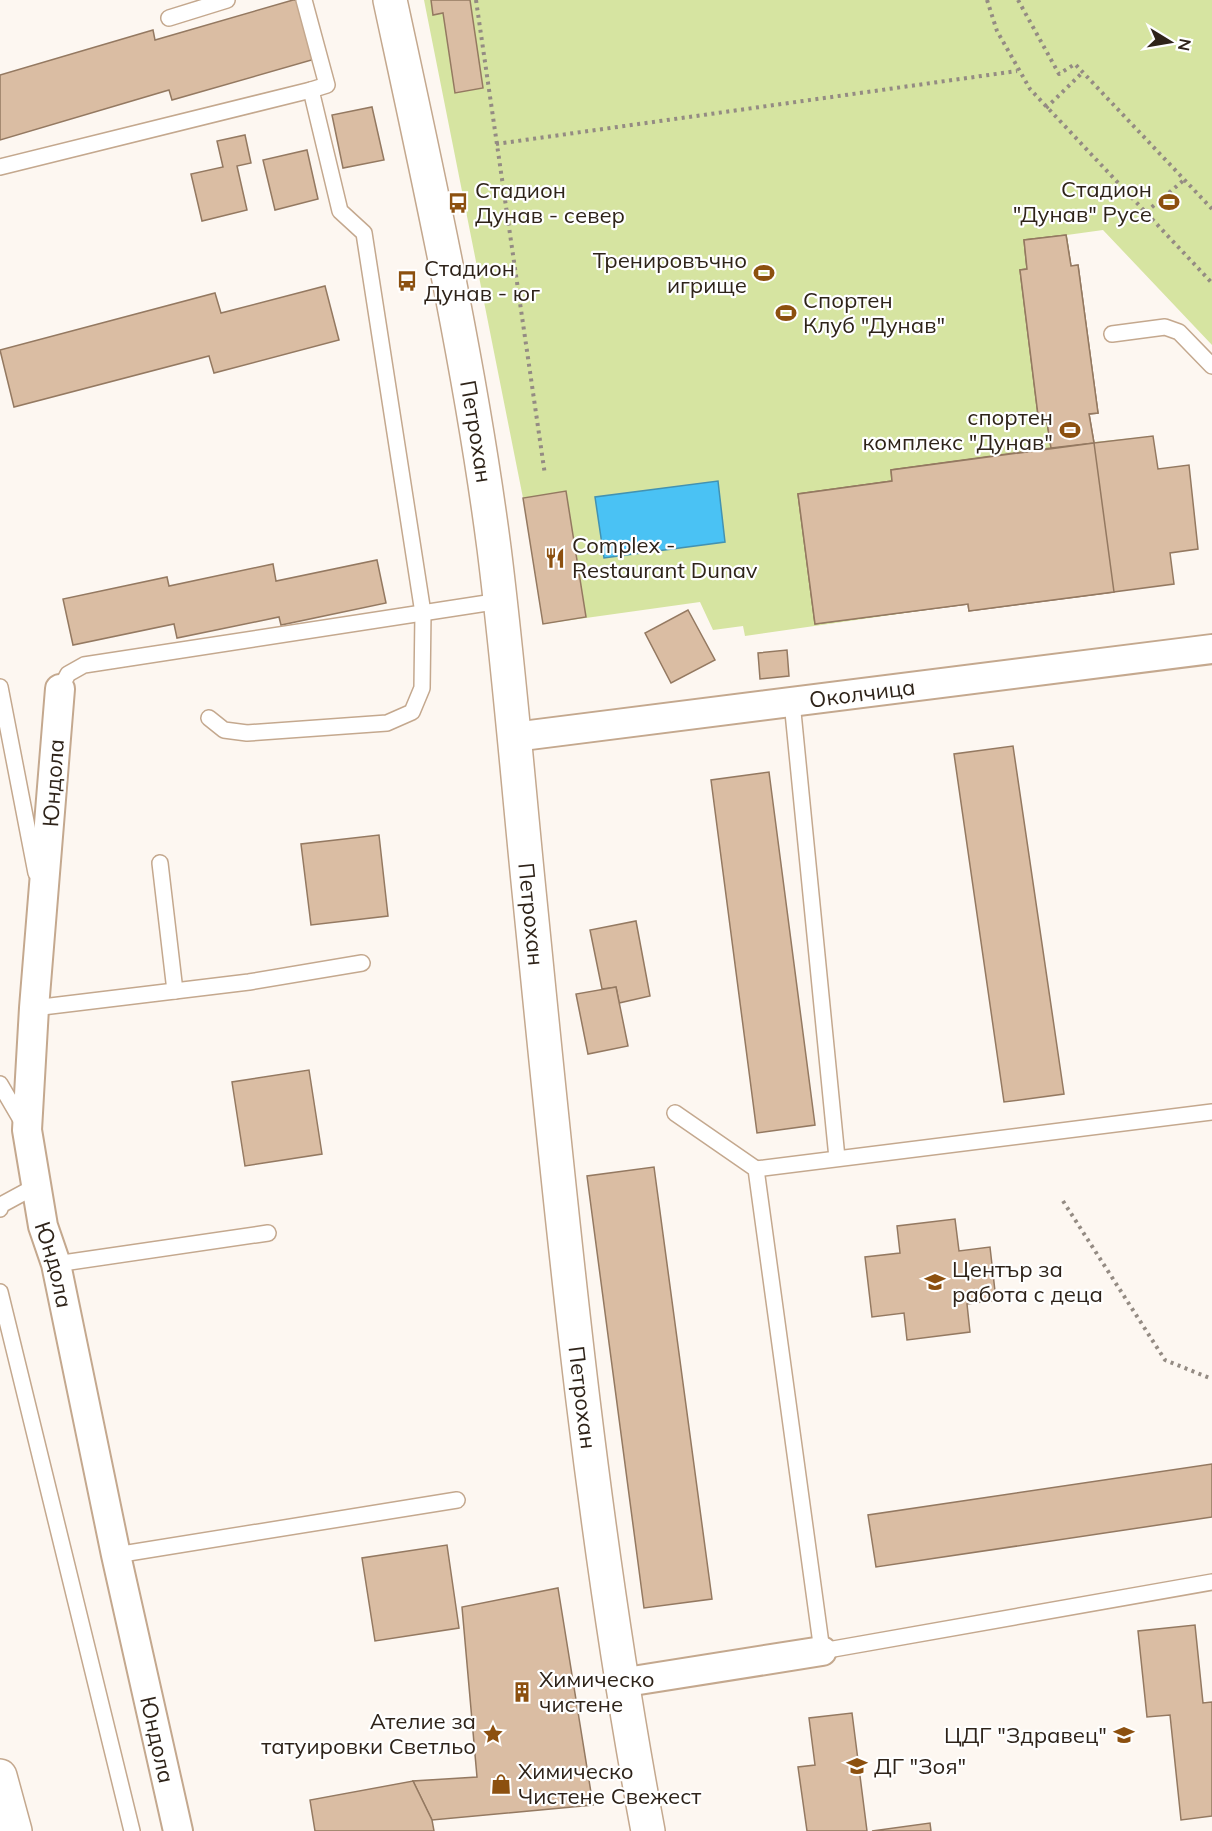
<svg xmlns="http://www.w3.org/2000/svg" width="1212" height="1831" viewBox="0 0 1212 1831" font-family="Mulish,sans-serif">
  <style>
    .green { fill: #d6e4a1 }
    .water { fill: #4ac2f4; stroke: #4292b2; stroke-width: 1.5 }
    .building { fill: #dabda3; stroke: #947961; stroke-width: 1.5 }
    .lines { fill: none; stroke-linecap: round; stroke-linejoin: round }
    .lane-casing { stroke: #c4a88e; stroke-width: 18 }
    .street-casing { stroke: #c4a88e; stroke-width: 32 }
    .secondary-casing { stroke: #c4a88e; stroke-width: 36 }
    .highway-casing { stroke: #c4a88e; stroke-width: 36 }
    .path { stroke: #948b83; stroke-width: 4; stroke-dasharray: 3 4.5; stroke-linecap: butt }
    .lane { stroke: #fff; stroke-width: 15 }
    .street { stroke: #fff; stroke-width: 28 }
    .secondary { stroke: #fff; stroke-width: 33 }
    .highway { stroke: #fff; stroke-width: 33 }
    .labels { text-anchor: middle; stroke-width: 4.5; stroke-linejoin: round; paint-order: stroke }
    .poi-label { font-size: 22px; fill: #2e2319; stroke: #fff; text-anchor: start }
    .street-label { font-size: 22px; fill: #2e2319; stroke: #fff }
  </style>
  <rect width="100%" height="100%" fill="#fdf7f1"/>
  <!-- green -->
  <polygon class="green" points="424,0 1212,0 1212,345 1103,230 1067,235 1071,265 1078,265 1098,413 1089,414 1094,442 1153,436 1158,469 1189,465 1198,549 1170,553 1174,584 969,611 968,604 745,636 743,626 713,630 700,602 543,624 523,498"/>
  <!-- water -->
  <polygon class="water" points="718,481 725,542 604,558 595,497"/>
  <!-- building -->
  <g class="building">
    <polygon points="293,0 298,0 315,59 172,100 169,90 0,140 0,75 153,30 155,40"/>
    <polygon points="431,0 470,0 483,88 455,93 443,13 433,15"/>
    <polygon points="372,107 384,160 343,168 332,115"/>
    <polygon points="245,135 251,163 237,166 247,210 202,221 191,174 223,167 217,141"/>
    <polygon points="307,150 318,199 275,210 263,160"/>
    <polygon points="1066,235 1071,266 1078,265 1098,413 1089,414 1094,443 1153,436 1158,469 1189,465 1198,549 1170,553 1174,584 969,611 968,604 815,624 798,494 892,481 891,470 1051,448 1047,422 1039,423 1020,270 1027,269 1024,240"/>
    <polygon points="1066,235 1071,266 1078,265 1098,413 1089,414 1094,443 1051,448 1047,422 1039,423 1020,270 1027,269 1024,240"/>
    <polygon points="325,286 339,340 214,373 209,356 14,407 0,350 215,293 221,313"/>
    <polygon points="1094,443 1114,592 969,611 968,604 815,624 798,494 892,481 891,470"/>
    <polygon points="566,491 586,617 543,624 523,498"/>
    <polygon points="377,560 386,603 281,625 279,617 177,638 174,624 73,645 63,599 167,577 169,586 273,564 276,581"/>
    <polygon points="688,610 715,660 671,683 645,633"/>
    <polygon points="787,650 789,676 760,679 758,653"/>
    <polygon points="1013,746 1064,1094 1004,1102 954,754"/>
    <polygon points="769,772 815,1125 757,1133 711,780"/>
    <polygon points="379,835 388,916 311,925 301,844"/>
    <polygon points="636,921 650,996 619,1003 616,987 602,989 590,930"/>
    <polygon points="616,987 628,1046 588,1054 576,994"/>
    <polygon points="309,1070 322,1154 245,1166 232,1082"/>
    <polygon points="654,1167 712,1599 644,1608 587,1176"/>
    <polygon points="955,1219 959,1251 990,1247 996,1300 967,1304 970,1332 907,1340 904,1313 872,1317 865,1257 900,1253 897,1226"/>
    <polygon points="1212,1464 1212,1517 876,1567 868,1515"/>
    <polygon points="447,1545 459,1628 375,1641 362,1558"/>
    <polygon points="558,1588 593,1805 432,1820 413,1781 477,1777 462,1607"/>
    <polygon points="1195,1625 1203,1703 1212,1702 1212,1816 1181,1820 1170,1715 1147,1717 1138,1631"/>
    <polygon points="852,1713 867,1831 807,1831 798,1767 815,1765 809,1718"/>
    <polygon points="413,1781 432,1820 434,1831 315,1831 310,1800"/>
    <polygon points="930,1823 931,1831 872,1831"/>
  </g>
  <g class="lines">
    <!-- lane casing -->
    <g class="lane-casing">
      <g id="lane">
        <polyline points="169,18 227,0"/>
        <polyline points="0,167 311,90"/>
        <polyline points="1112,334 1165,327 1179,332 1212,366"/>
        <polyline points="0,687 36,873"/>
        <polyline points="60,689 68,674 84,665 500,601"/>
        <polyline points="792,702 837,1158"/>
        <polyline points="209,718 224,730 247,733 387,723 412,712 422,688 423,613 364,233 340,211 311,90 327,85 304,0"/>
        <polyline points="160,863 175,991"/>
        <polyline points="34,1008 249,982 362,963"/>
        <polyline points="0,1084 24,1125"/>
        <polyline points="675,1113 756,1169 822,1651 1212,1582"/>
        <polyline points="756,1169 1212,1112"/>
        <polyline points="0,1209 1,1205 36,1186"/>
        <polyline points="56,1264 268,1233"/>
        <polyline points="0,1292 132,1831"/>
        <polyline points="116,1555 457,1500"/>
      </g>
    </g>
    <!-- street casing -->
    <g class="street-casing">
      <g id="street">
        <path id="s1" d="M60 689 34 1008 27 1130 43 1226 56 1264 116 1555 178 1831"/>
        <path id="s2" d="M514 737 1212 649"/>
        <polyline points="620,1683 822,1651"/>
      </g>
    </g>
    <!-- secondary casing -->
    <g class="secondary-casing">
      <g id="secondary">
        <path id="s3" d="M390 0C429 181 470 364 494 548 508 659 517 770 528 881 560 1199 589 1517 648 1831"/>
      </g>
    </g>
    <!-- highway casing -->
    <g class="highway-casing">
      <polyline id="highway" points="0,1776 15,1831"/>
    </g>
    <!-- path -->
    <g class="path">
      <polyline points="476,0 545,475"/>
      <polyline points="987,0 997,31 1030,89 1212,283"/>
      <polyline points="1018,0 1059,74 1075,64 1212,209"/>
      <polyline points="1046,108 1082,73"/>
      <polyline points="496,144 1017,71"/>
      <polyline points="1146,212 1184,180"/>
      <polyline points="1063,1201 1165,1360 1212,1379"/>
    </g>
    <!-- lane -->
    <use href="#lane" class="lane"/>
    <!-- street -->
    <use href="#street" class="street"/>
    <!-- secondary -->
    <use href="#secondary" class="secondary"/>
    <!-- highway -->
    <use href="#highway" class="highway"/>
  </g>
  <!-- icons -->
  <defs>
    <g id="stadium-bare" transform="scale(1.62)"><path d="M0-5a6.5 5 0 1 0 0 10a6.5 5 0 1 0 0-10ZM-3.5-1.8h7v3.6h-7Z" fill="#8c500f" stroke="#fff" stroke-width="2.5" paint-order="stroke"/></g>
    <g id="bus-bare" transform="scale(1.62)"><path d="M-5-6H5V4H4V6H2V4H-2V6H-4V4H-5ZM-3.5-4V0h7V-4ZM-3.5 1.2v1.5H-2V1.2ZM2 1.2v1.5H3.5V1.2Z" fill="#8c500f" stroke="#fff" stroke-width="2.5" paint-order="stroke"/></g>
    <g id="restaurant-bare" transform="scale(1.62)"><path d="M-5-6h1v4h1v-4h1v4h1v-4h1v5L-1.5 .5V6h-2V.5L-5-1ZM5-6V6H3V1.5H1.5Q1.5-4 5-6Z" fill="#8c500f" stroke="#fff" stroke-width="2.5" paint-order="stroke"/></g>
    <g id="school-bare" transform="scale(1.62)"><path d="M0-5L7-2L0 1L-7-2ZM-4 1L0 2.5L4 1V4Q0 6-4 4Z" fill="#8c500f" stroke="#fff" stroke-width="2.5" paint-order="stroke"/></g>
    <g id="building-bare" transform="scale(1.62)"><path d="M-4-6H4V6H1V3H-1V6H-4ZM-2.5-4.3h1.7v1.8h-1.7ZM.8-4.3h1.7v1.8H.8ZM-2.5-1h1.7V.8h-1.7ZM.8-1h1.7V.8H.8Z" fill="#8c500f" stroke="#fff" stroke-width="2.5" paint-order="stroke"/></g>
    <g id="sight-bare" transform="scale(1.62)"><path d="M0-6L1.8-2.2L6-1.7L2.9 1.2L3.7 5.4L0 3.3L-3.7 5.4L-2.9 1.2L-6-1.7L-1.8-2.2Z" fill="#8c500f" stroke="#fff" stroke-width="2.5" paint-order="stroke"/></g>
    <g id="shop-bare" transform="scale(1.62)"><path d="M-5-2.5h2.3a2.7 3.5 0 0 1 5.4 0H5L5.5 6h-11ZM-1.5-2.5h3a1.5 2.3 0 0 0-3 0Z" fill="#8c500f" stroke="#fff" stroke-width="2.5" paint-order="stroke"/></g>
  </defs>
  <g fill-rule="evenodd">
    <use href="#stadium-bare" x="1169" y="202"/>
    <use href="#bus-bare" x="458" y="203"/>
    <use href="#stadium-bare" x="764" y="273"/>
    <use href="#bus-bare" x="407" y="281"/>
    <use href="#stadium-bare" x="786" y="313"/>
    <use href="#stadium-bare" x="1070" y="430"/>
    <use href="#restaurant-bare" x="555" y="558"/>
    <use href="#school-bare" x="935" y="1282"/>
    <use href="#building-bare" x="522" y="1692"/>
    <use href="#sight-bare" x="493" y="1734"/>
    <use href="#school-bare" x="1124" y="1735"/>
    <use href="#school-bare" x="857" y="1766"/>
    <use href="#shop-bare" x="501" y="1784"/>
  </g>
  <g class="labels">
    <!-- poi labels -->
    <g class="poi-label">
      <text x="1152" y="197" text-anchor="end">Стадион<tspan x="1152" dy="25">"Дунав" Русе</tspan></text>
      <text x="475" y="198">Стадион<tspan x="475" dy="25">Дунав - север</tspan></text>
      <text x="747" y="268" text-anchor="end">Тренировъчно<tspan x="747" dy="25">игрище</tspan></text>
      <text x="424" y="276">Стадион<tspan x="424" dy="25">Дунав - юг</tspan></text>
      <text x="803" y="308">Спортен<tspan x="803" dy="25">Клуб "Дунав"</tspan></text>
      <text x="1053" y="425" text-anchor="end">спортен<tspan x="1053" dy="25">комплекс "Дунав"</tspan></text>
      <text x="572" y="553">Complex -<tspan x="572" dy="25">Restaurant Dunav</tspan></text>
      <text x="952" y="1277">Център за<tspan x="952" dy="25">работа с деца</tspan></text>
      <text x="539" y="1687">Химическо<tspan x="539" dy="25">чистене</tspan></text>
      <text x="476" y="1729" text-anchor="end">Ателие за<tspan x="476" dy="25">татуировки Светльо</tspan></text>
      <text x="1107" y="1743" text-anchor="end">ЦДГ "Здравец"</text>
      <text x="874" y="1774">ДГ "Зоя"</text>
      <text x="518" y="1779">Химическо<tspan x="518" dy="25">Чистене Свежест</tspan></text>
    </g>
    <!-- street labels -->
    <g class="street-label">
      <text dy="8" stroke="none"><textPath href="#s3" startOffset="440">Петрохан</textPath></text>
      <text dy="8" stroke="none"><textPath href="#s2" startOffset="351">Околчица</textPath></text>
      <text transform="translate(53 783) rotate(-86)" y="8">Юндола</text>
      <text dy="8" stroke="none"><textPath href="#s3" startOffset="926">Петрохан</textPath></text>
      <text dy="8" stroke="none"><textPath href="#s1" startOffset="580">Юндола</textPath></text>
      <text dy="8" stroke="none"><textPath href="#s3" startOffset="1412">Петрохан</textPath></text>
      <text dy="8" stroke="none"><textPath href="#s1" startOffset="1066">Юндола</textPath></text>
    </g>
  </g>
  <!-- north arrow -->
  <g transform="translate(1170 42) rotate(101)" stroke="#ffffff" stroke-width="4.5" paint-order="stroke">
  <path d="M0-4.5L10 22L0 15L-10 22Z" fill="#2e2319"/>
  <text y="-9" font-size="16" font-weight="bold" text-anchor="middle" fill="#2e2319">N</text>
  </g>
</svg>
